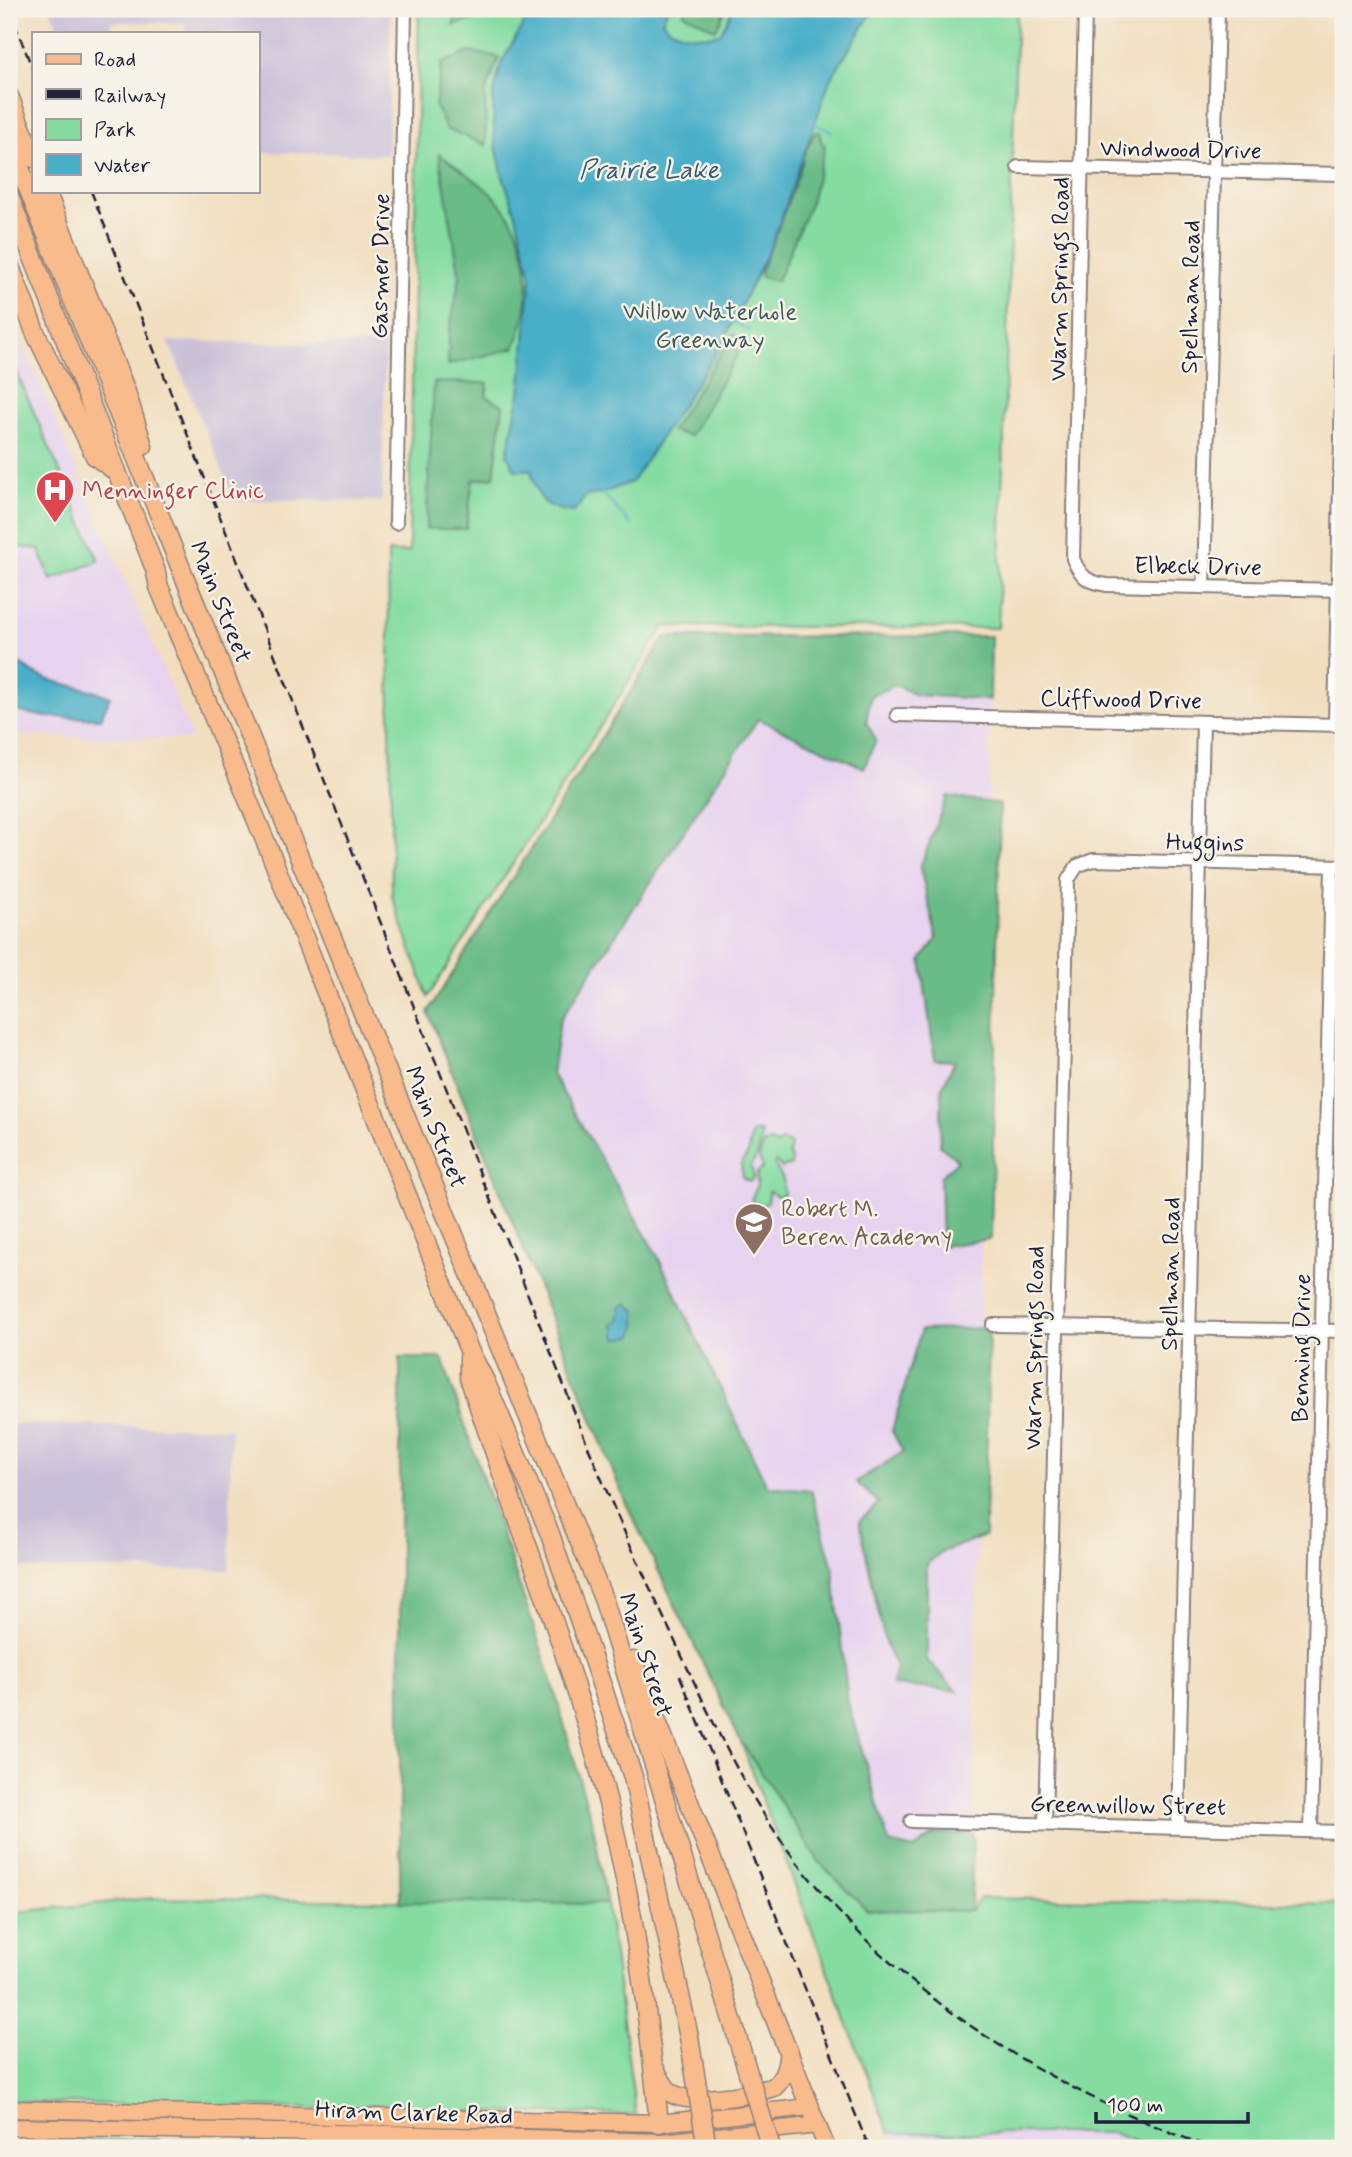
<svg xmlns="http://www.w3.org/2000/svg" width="1352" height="2157" viewBox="0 0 1352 2157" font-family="Mynerve,sans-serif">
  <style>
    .built { fill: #e7d2ef }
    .industrial { fill: #c8bfd8 }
    .green { fill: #84dca1; stroke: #537f6e; stroke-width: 2 }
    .forest { fill: #6bbc87; stroke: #466f61; stroke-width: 2 }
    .water { fill: #48afc8; stroke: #356882; stroke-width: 2 }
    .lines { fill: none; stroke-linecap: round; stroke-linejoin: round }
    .stream { stroke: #48afc8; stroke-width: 2.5 }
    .minor-casing { stroke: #8a807d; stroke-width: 16 }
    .major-casing { stroke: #8a807d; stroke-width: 19 }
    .highway-casing { stroke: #8a807d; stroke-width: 21 }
    .minor { stroke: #fff; stroke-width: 12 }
    .major { stroke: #fabb8c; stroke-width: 16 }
    .highway { stroke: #fabb8c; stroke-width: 18 }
    .rail { stroke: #22223b; stroke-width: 2.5; stroke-dasharray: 10 5; stroke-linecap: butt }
    .highway-bridge-casing { stroke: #8a807d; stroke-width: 21; stroke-linecap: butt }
    .highway-bridge { stroke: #fabb8c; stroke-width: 18 }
    .labels { text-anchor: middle; stroke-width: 5; stroke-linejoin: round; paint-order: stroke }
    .street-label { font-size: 24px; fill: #22223b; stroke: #f7f3e8 }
    .park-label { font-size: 24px; fill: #3f5a5a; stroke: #f7f3e8 }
    .health-label { font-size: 24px; fill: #be3a42; stroke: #f7f3e8; text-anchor: start }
    .education-label { font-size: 24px; fill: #785e54; stroke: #f7f3e8; text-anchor: start }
    .water-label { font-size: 26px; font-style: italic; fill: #315a73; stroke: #f7f3e8 }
  </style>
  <rect width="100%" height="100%" fill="#f7f3e8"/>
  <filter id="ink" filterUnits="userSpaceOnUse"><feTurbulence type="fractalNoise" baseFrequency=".0143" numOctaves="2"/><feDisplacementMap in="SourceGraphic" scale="14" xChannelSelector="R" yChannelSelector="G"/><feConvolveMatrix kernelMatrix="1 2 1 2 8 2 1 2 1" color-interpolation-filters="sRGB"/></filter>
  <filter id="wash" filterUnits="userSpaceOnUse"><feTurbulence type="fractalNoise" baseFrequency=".00686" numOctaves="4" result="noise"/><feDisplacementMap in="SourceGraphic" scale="28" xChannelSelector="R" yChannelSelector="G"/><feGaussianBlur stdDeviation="1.57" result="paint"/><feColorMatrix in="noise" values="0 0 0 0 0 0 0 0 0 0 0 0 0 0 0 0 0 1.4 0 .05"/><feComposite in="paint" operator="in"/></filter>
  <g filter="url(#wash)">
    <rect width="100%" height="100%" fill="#f1debf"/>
    <!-- built -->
    <g class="built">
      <polygon points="9,313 193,739 9,735"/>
      <polygon points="667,635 991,636 971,1911 820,1863 740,1740 688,1632 428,1012"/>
      <polygon points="889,2133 1113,2133 1151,2148 896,2148"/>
    </g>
    <!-- industrial -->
    <g class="industrial">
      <polygon points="50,9 390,9 388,155 257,152 257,33 186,33 186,23 183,23 111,22 110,31 60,30"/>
      <polygon points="168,341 385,345 382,501 235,500"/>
      <polygon points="9,1424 231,1428 229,1570 9,1568"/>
    </g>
    <!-- green -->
    <g class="green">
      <polygon points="419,9 1017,9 998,628 664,626 428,997 392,896 388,552 409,552"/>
      <polygon points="9,355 99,561 51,580 39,549 9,546"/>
      <polygon points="754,1132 761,1132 758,1153 751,1166 754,1178 750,1181 743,1178 741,1164 748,1154 751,1136"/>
      <polygon points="781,1141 791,1144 789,1154 792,1160 791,1165 782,1168 776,1162 774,1164 783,1179 784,1195 778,1197 769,1191 768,1202 764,1205 755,1203 751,1200 757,1186 757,1173 763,1168 759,1158 763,1144 771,1142 777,1145"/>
      <polygon points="740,1740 820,1863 971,1911 980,1898 1343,1904 1343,2148 1151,2148 1113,2133 889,2133"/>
      <polygon points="150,1898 607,1904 636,2115 9,2102 9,1913"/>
      <polygon points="35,2139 159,2140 158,2148 34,2148"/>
    </g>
    <!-- forest -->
    <g class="forest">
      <polygon points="459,9 503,9 453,26"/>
      <polygon points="686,9 726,9 716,30 683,13"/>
      <polygon points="470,52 499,57 485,94 486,145 446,129 435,105 442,63"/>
      <path d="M815 132H820L821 141 825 146 811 202 777 281 761 277 760 272C776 237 789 200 802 164L803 156Z"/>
      <path d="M439 154C463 172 491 188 508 214 533 253 533 307 514 348L448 365 449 333 460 277Z"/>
      <polygon points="733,334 744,343 690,436 671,431"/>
      <polygon points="434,382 488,383 486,396 503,405 494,477 473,480 466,529 426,529"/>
      <polygon points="991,636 990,700 916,695 895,685 871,696 866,722 876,740 864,768 758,719 560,1020 552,1074 657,1255 767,1486 811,1490 833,1568 848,1703 889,1843 914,1849 936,1833 973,1834 971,1911 867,1910 820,1863 739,1738 624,1499 428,1012 665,637"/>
      <polygon points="947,796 1000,804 991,1239 942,1246 940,1177 958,1160 940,1146 942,1087 955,1061 935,1060 921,960 937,939 920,868"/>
      <polygon points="989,1328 985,1536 941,1552 927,1564 927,1660 957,1691 892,1685 896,1666 886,1647 859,1521 879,1503 856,1482 903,1452 892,1431 921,1330"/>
      <polygon points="400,1358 442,1358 551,1678 594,1830 607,1904 400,1902"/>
    </g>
    <!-- water -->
    <g class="water">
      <path d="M532 9H668L662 21C675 37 701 37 720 34L733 9H874L830 80 772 244 722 344 632 482 603 493 586 496 574 512C544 509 537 499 531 470H515L507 454 520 393 531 276 516 215 502 174 494 136 493 97 501 63Z"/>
      <path d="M9 658C21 664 32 673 44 678 66 686 89 687 110 697L101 718 47 717 9 710Z"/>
      <polygon points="628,1303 630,1308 636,1310 636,1326 633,1336 619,1339 615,1335 615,1328 612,1325 619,1321 621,1307"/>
    </g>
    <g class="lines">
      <!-- stream -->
      <g class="stream">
        <polyline points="814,124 831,131"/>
        <polyline points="731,320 749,331"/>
        <polyline points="601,491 631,525"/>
      </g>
    </g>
  </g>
  <g filter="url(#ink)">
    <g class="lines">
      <!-- minor casing -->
      <g class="minor-casing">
        <g id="minor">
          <path d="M1085 9 1073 559C1081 577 1087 582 1107 585L1343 590"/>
          <polyline points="1018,167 1343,174"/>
          <polyline points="396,523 405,9"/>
          <polyline points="1204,587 1218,9"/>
          <polyline points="897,715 1343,725"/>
          <polyline points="1335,725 1343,341"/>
          <polyline points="993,1325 1343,1331"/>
          <polyline points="911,1821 1343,1832"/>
          <polyline points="1045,1824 1068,880 1077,866 1093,860 1343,866"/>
          <polyline points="1178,1827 1203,722"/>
          <polyline points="1311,1831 1332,866"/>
        </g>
      </g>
      <!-- major casing -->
      <g class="major-casing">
        <g id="major">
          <polyline points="9,2109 659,2123 810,2107 827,2148"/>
          <polyline points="9,2127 388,2134 662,2142 818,2125"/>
        </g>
      </g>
      <!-- highway casing -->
      <g class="highway-casing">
        <g id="highway">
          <polyline points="9,96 33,158"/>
          <polyline points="9,141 184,576 604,1601 735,2030"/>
          <polyline points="46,191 125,389 143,446"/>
          <polyline points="9,196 155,569 159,587 267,845 469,1350 486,1383 550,1534 633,1777 689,2037"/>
          <polyline points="9,264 35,332 95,456 114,470"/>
          <path d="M469 1357V1377C515 1517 571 1656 607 1799 634 1905 648 2014 659 2123"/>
          <polyline points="633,1661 810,2107"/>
          <path d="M655 2069C659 2076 663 2086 670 2092 688 2107 752 2094 774 2087 785 2077 787 2067 789 2052"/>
        </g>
      </g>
      <!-- minor -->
      <use href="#minor" class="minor"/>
      <!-- major -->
      <use href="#major" class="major"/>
      <!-- highway -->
      <use href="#highway" class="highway"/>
      <!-- rail -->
      <g class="rail">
        <polyline points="9,9 33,70"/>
        <path d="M91 191 589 1449C617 1517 648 1585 680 1652 710 1716 739 1780 780 1839 884 1987 1044 2089 1213 2148"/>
        <polyline points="680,1676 869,2148"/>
      </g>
      <!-- highway-bridge casing -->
      <g class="highway-bridge-casing">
        <g id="highway-bridge">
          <polyline points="735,2030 771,2148"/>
          <polyline points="689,2037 707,2148"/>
        </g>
      </g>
      <!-- highway-bridge -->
      <use href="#highway-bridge" class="highway-bridge"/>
    </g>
  </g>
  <!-- icons -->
  <defs>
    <g id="hospital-pin" transform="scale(2.0125)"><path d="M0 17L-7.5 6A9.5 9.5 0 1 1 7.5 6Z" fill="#e0444e" stroke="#f7f3e8"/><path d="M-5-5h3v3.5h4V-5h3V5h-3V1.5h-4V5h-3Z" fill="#fff"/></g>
    <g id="school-pin" transform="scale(2.0125)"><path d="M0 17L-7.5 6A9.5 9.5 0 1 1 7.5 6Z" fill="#8d6e63" stroke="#f7f3e8"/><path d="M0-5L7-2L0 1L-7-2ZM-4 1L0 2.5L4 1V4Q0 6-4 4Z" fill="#fff"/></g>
  </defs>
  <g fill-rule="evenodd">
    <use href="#hospital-pin" x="55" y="490"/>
    <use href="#school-pin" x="754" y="1222"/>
  </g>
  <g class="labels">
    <!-- street labels -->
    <g class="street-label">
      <text transform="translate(1181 149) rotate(1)" y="8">Windwood Drive</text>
      <text transform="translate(380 266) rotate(-89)" y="8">Gasmer Drive</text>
      <text transform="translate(1059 279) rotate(-89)" y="8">Warm Springs Road</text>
      <text transform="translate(1190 297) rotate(-89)" y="8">Spellman Road</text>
      <text transform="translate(1198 566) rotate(1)" y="8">Elbeck Drive</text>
      <text transform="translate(221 602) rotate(68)" y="8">Main Street</text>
      <text transform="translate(1121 699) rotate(1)" y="8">Cliffwood Drive</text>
      <text transform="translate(1205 842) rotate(1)" y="8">Huggins</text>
      <text transform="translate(436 1127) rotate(68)" y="8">Main Street</text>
      <text transform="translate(1170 1274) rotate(-89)" y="8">Spellman Road</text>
      <text transform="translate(1034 1348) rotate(-89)" y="8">Warm Springs Road</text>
      <text transform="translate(1301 1348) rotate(-89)" y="8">Benning Drive</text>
      <text transform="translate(646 1655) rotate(72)" y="8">Main Street</text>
      <text transform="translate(1128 1805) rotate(1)" y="8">Greenwillow Street</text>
      <text transform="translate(414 2112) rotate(2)" y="8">Hiram Clarke Road</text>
    </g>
    <!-- park labels -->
    <g class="park-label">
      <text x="710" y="319">Willow Waterhole<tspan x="710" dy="28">Greenway</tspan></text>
    </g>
    <!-- health labels -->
    <g class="health-label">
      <text x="82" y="498">Menninger Clinic</text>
    </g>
    <!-- education labels -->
    <g class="education-label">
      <text x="781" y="1216">Robert M.<tspan x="781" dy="28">Beren Academy</tspan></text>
    </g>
    <!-- water labels -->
    <g class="water-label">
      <text x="649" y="178">Prairie Lake</text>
    </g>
  </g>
  <!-- margin -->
  <rect width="1352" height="2157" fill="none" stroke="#f7f3e8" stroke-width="35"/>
  <!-- legend -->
  <rect x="32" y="32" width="228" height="161" fill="#f7f3e8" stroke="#a29fa3" stroke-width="2"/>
  <rect x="46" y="54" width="35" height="10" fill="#fabb8c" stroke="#a29fa3" stroke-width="2"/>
  <text x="94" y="66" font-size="21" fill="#22223b">Road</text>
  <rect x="46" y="89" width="35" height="10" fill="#22223b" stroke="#a29fa3" stroke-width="2"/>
  <text x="94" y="102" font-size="21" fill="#22223b">Railway</text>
  <rect x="46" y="119" width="35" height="21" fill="#84dca1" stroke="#a29fa3" stroke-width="2"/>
  <text x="94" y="136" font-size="21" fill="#22223b">Park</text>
  <rect x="46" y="154" width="35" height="21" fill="#48afc8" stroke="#a29fa3" stroke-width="2"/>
  <text x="94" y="172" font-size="21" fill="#22223b">Water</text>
  <!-- scale -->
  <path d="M1096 2112v10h152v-10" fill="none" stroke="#22223b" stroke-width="3.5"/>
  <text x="1107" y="2112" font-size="21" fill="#22223b" stroke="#f7f3e8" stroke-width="5" paint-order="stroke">100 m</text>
</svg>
